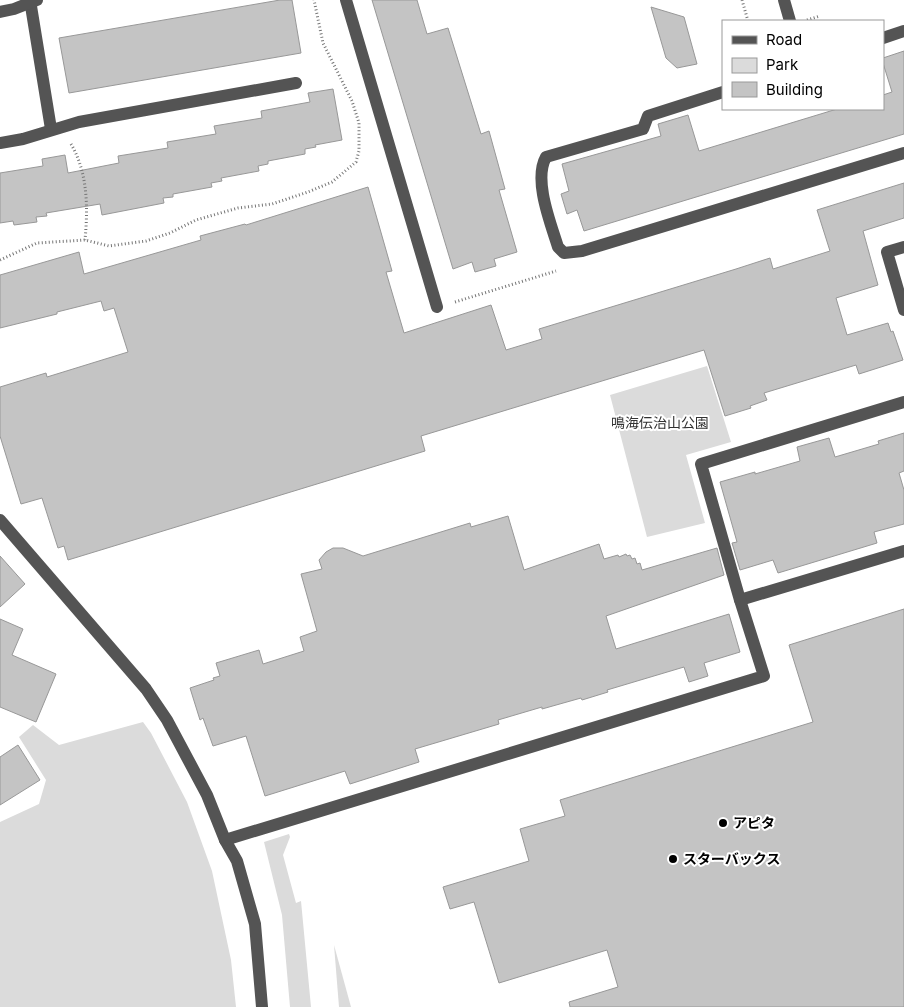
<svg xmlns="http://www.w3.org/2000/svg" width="904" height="1007" viewBox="0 0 904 1007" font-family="Inter,'Noto Sans JP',sans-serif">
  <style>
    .green { fill: #dbdbdb }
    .building { fill: #c4c4c4; stroke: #989898 }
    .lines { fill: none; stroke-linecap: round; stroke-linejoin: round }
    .path { stroke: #767676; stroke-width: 3; stroke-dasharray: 1 2.5; stroke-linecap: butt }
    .minor { stroke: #545454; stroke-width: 12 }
    .poi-dot { fill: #000; stroke: #fff; stroke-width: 2 }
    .labels { text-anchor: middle; stroke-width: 4; stroke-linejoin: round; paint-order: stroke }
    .park-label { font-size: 14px; fill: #323232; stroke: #fff }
    .poi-label { font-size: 14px; font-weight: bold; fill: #000; stroke: #fff; text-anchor: start }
  </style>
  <rect width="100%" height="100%" fill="#fff"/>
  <!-- green -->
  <g class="green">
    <polygon points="707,366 731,442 686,455 705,523 647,537 610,395"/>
    <polygon points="143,722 151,733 187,802 212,871 231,960 236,1007 0,1007 0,822 39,804 46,780 19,737 33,725 59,745"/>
    <polygon points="289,834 290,837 283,855 296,903 301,901 311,1007 290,1007 282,915 264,842"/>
    <polygon points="334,945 351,1007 339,1007"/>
  </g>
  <!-- building -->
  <g class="building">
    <polygon points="280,0 292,0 301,53 69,93 59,38"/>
    <polygon points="372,0 417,0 427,34 448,28 481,134 489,131 505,189 499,190 517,252 494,259 496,266 475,272 472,262 453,269"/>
    <polygon points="651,7 684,17 697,64 677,68 666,58"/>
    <polygon points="904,51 904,134 584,231 577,210 567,214 561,194 569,191 562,164 661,136 658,124 688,115 699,151 837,109 883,109 883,95 892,92 883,63 883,58"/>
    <polygon points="333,89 342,140 315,145 316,147 305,149 305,154 268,161 268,164 258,166 259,171 221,178 222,181 211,183 212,187 173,194 173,197 163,198 164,203 102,215 100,204 46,213 47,216 36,217 37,222 14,225 13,221 0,223 0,173 43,166 42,159 65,155 68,173 119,163 118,156 168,148 167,142 216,134 214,126 262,118 261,111 310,102 308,93"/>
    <polygon points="904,183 904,218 863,231 878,285 836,298 847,335 888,323 891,332 893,331 903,360 859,374 856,365 764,393 767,400 750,406 751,408 725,416 704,350 421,436 425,451 68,560 64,546 58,548 42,498 21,504 0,436 0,387 46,373 47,377 128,352 114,308 104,311 101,301 57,312 57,314 0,328 0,275 7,273 79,252 84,274 201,240 200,236 245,224 246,225 368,187 392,271 386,272 404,333 491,305 506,350 542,339 539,329 736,269 770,258 773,269 830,251 817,210"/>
    <polygon points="904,433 904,471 899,473 904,490 904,524 874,532 877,543 778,573 773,560 740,570 732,543 737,542 720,482 755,472 755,474 800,461 797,447 829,438 835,457 879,444 878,441"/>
    <polygon points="508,516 524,570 599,544 604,559 618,555 619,557 626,554 627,556 630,555 632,559 635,558 637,564 640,563 642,570 717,548 724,575 606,616 616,649 729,614 740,652 704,663 708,676 689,682 684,667 607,690 608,692 582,700 581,698 542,709 542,707 498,720 499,724 415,749 419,762 350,784 345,771 265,796 246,736 213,746 203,718 200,720 190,688 214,680 213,678 220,676 216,663 259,650 263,664 304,651 300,637 317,631 301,574 322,569 319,560 326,552 333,548 343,548 363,556 470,523 471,527"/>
    <polygon points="0,556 25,584 0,607"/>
    <polygon points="904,609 904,1007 570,1007 569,1002 618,987 607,950 499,983 474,902 450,909 443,887 529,861 520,829 565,816 560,800 813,722 789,645"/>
    <polygon points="0,619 23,629 12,655 56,674 36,722 0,707"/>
    <polygon points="18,745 40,780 0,805 0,757"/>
  </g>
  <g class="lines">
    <!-- path -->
    <g class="path">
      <polyline points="742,0 748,21"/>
      <polyline points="807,20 820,16"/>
      <path d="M71 144C88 173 88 208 85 240"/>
      <polyline points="0,260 37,243 85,240 109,246 146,241 170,233 196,220 238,208 272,204 308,192 332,182 356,162 359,151 359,123 352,101 323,43 314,0"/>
      <polyline points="455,302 556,271"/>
    </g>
    <!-- minor -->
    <g class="minor">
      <polyline points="30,0 51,129"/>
      <polyline points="346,0 437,307"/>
      <polyline points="784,0 790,21"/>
      <polyline points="0,12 14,9 37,0"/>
      <polyline points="883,38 904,31"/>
      <path d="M723 92 648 116 643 129 546 157C533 180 551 224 558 247L564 253 582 251 904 153"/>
      <polyline points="0,143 23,139 79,122 296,83"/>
      <polyline points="904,247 887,252 904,310"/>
      <polyline points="0,520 146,689 167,720 207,795 225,840 237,861 255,924 262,1007"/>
      <polyline points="740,600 904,551"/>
      <polyline points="225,840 764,676 740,600 701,464 904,402"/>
    </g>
  </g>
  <!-- markers -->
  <g class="poi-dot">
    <circle cx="723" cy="823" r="5"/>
    <circle cx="673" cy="859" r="5"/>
  </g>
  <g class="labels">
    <!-- park labels -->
    <g class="park-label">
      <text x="660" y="428">鳴海伝治山公園</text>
    </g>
    <!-- poi labels -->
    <g class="poi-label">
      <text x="733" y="828">アピタ</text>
      <text x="683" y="864">スターバックス</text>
    </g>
  </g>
  <!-- legend -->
  <rect x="722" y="20" width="162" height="90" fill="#ffffff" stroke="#999999"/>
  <rect x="732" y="36" width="25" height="8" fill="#545454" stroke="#999999"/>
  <text x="766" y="45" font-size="15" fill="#000000">Road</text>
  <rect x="732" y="58" width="25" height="15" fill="#dbdbdb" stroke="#999999"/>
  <text x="766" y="70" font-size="15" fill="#000000">Park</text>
  <rect x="732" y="82" width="25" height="15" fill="#c4c4c4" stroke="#999999"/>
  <text x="766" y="95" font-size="15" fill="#000000">Building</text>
</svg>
